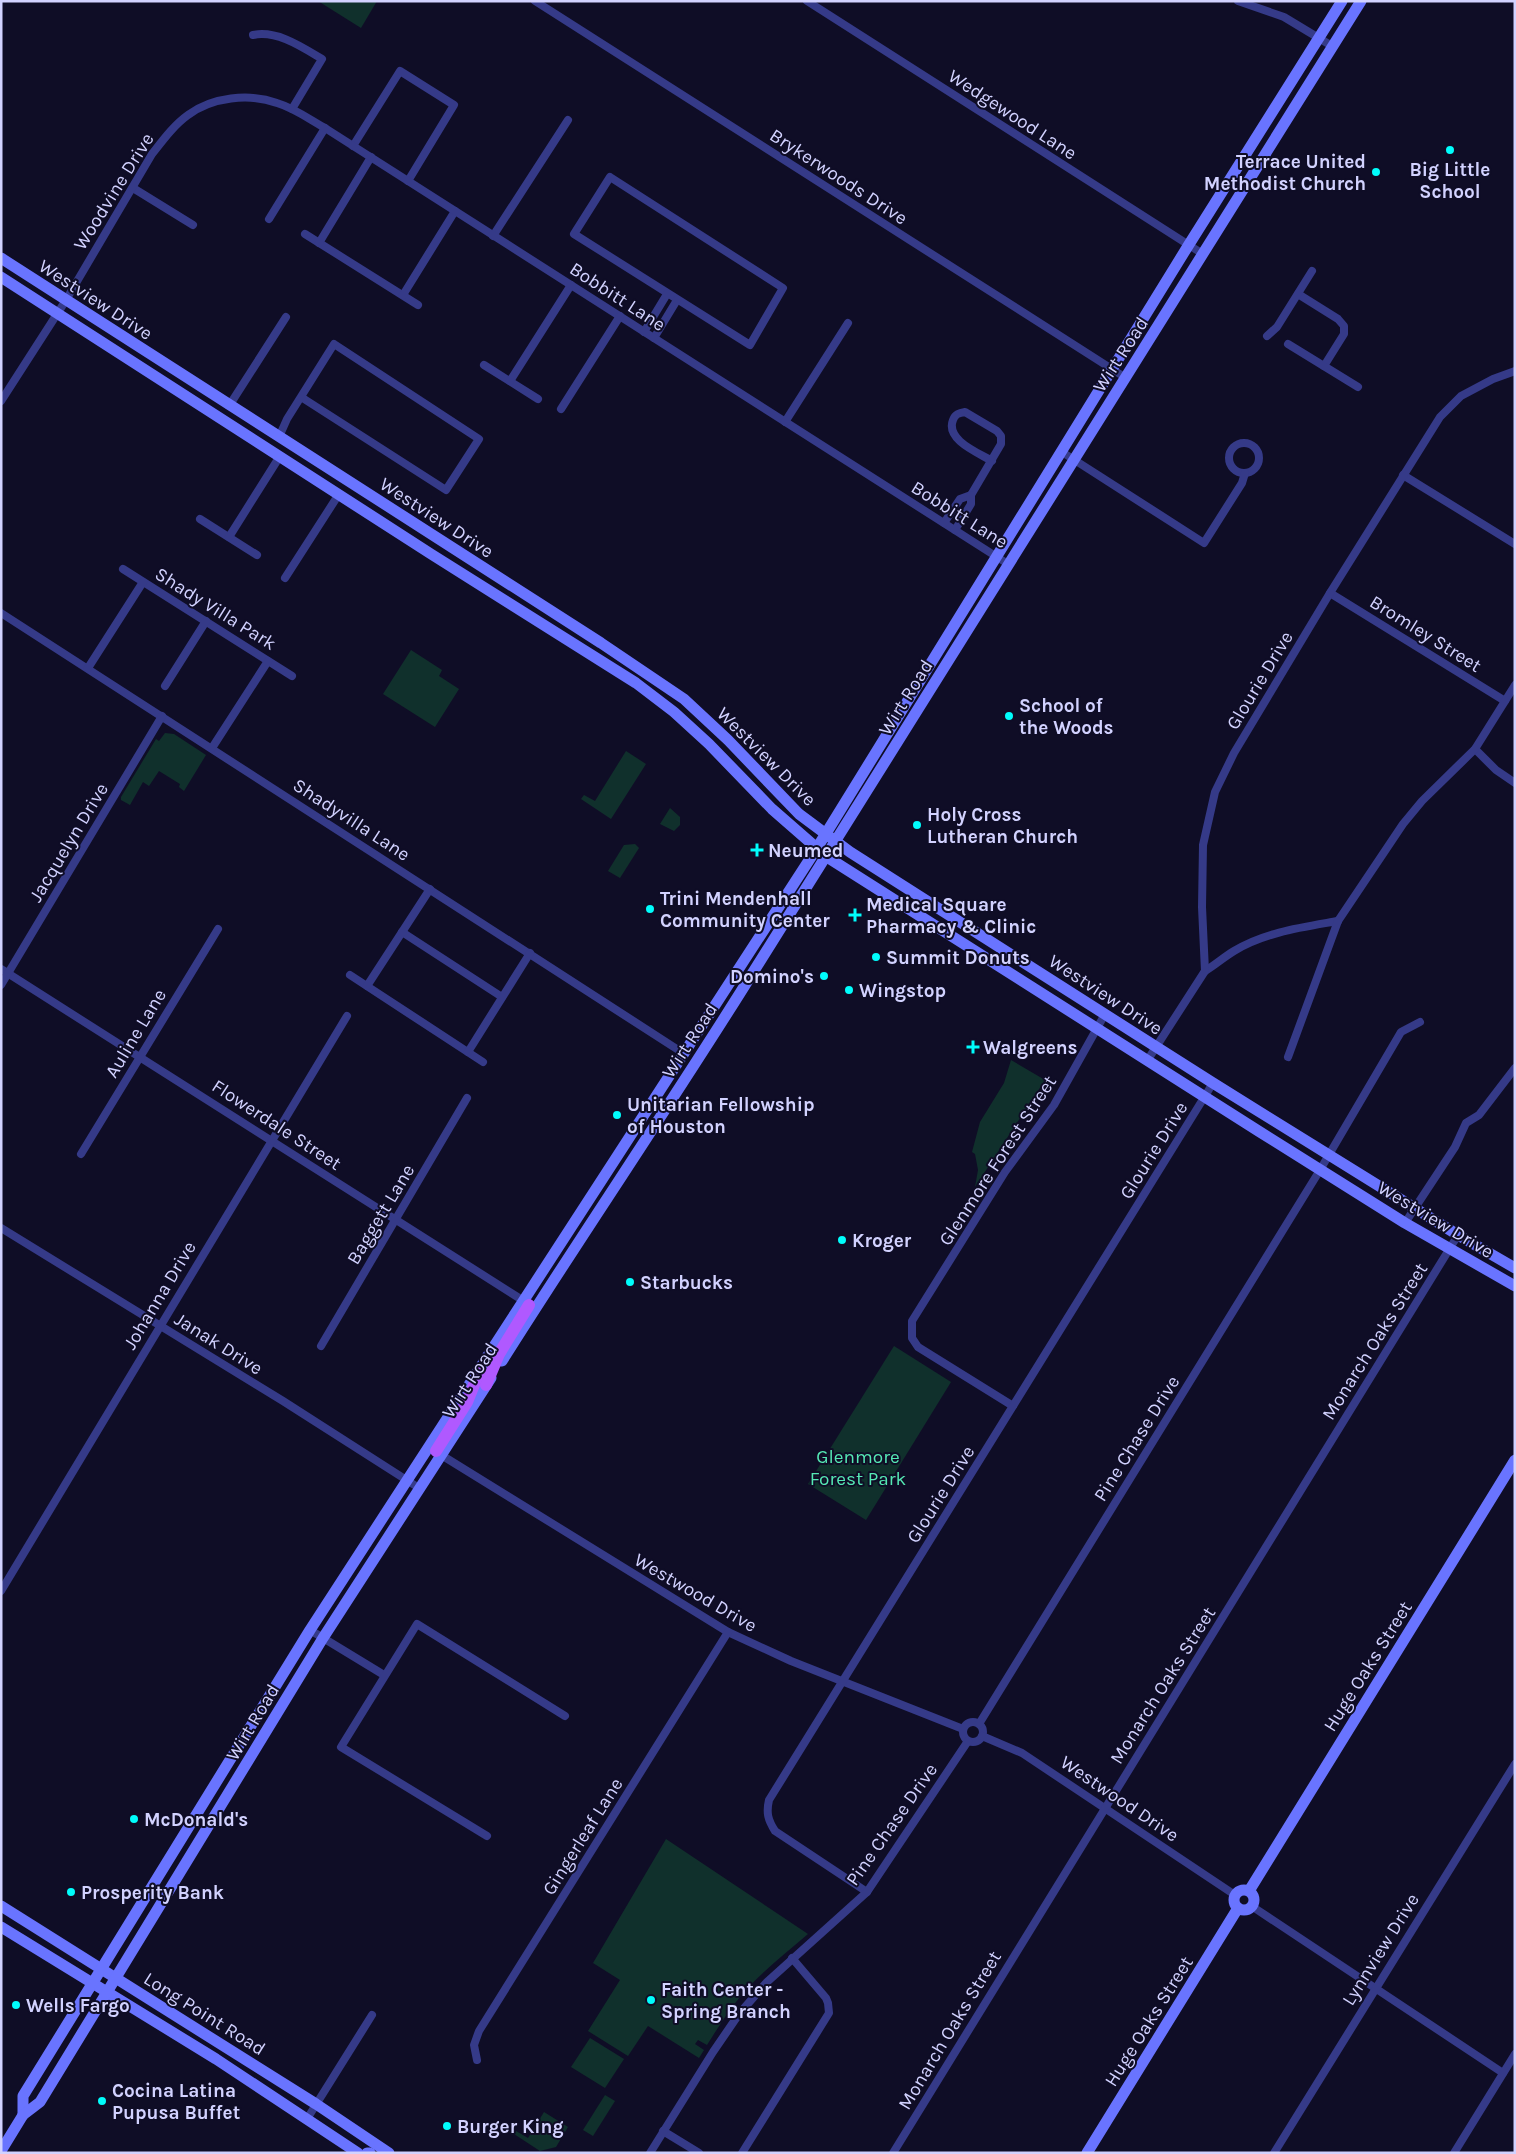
<svg xmlns="http://www.w3.org/2000/svg" width="1516" height="2154" viewBox="0 0 1516 2154" font-family="Karla,sans-serif">
  <style>
    .green { fill: #10302c }
    .lines { fill: none; stroke-linecap: round; stroke-linejoin: round }
    .street { stroke: #353a88; stroke-width: 8 }
    .secondary { stroke: #6974ff; stroke-width: 11 }
    .primary { stroke: #b059ff; stroke-width: 12 }
    .poi-dot { fill: #00fdfc; stroke: #0f0d26; stroke-width: 2 }
    .labels { text-anchor: middle; stroke-width: 4; stroke-linejoin: round; paint-order: stroke }
    .street-label { font-size: 19px; fill: #d2d2ff; stroke: #0f0d26 }
    .poi-label { font-size: 19px; font-weight: bold; fill: #d2d2ff; stroke: #0f0d26; text-anchor: start }
    .park-label { font-size: 19px; fill: #55e8b4; stroke: #0f0d26 }
  </style>
  <rect width="100%" height="100%" fill="#0f0d26"/>
  <!-- green -->
  <g class="green">
    <polygon points="318,1 377,1 361,28"/>
    <polygon points="411,650 442,670 439,676 459,689 435,727 383,694"/>
    <polygon points="165,733 174,734 206,755 184,791 179,787 180,784 159,771 149,786 143,782 130,805 121,800 121,797 156,739 159,741"/>
    <polygon points="626,751 646,764 611,819 581,799 584,795 595,801"/>
    <polygon points="670,808 680,817 680,825 674,831 660,824"/>
    <polygon points="635,844 639,848 620,878 608,871 624,845"/>
    <polygon points="1011,1060 1045,1080 975,1187 978,1170 975,1154 972,1152 980,1122 1004,1083"/>
    <polygon points="894,1346 951,1382 866,1520 808,1484"/>
    <path d="M666 1839 808 1934C787 1952 764 1970 745 1991 730 2008 719 2026 707 2045L698 2040 695 2044 704 2050 699 2058 648 2026 628 2056 588 2031 620 1980 593 1963Z"/>
    <polygon points="590,2038 624,2059 605,2088 571,2067"/>
    <polygon points="605,2095 615,2101 593,2136 583,2130"/>
    <polygon points="544,2112 568,2127 556,2147 540,2151 514,2134 516,2131 528,2138"/>
  </g>
  <g class="lines">
    <!-- street -->
    <g class="street">
      <polyline points="535,1 1126,378"/>
      <polyline points="807,1 1203,254"/>
      <polyline points="1238,1 1284,17 1332,46"/>
      <path d="M253 35C277 30 302 47 322 59L292 109"/>
      <polyline points="353,146 400,71 454,105 408,181"/>
      <polygon points="610,177 783,288 750,345 574,234"/>
      <polyline points="133,188 193,225"/>
      <polyline points="269,219 325,128"/>
      <polyline points="305,234 418,305"/>
      <polyline points="493,236 568,120"/>
      <polyline points="319,243 371,157"/>
      <polyline points="1298,294 1338,319 1344,326 1344,334 1324,366"/>
      <polyline points="403,295 455,211"/>
      <polyline points="644,332 667,294"/>
      <polyline points="1267,336 1277,327 1312,271"/>
      <polyline points="654,338 677,300"/>
      <polyline points="1288,344 1358,387"/>
      <polyline points="484,365 538,399"/>
      <polyline points="510,381 571,285"/>
      <path d="M1 401 66 300 152 154C163 140 174 125 188 115 212 97 249 93 277 103 294 108 309 119 325 128L1008 564"/>
      <polyline points="229,406 286,317"/>
      <polyline points="561,409 620,316"/>
      <polyline points="785,422 848,323"/>
      <polyline points="279,437 287,419 334,344 479,439 446,490 301,397"/>
      <circle cx="1244" cy="458" r="15"/>
      <polyline points="1062,452 1204,543 1242,483 1245,473"/>
      <polyline points="1403,475 1515,544"/>
      <polyline points="200,519 257,555"/>
      <path d="M944 523 960 499 971 495 1001 444V436L997 431 965 412C959 413 955 414 953 420 945 440 979 453 992 461"/>
      <polyline points="955,530 971,504 971,495"/>
      <polyline points="229,537 280,456"/>
      <polyline points="123,569 292,676"/>
      <polyline points="285,578 339,494"/>
      <polyline points="1330,593 1505,701"/>
      <polyline points="1,613 683,1053"/>
      <polyline points="88,668 143,582"/>
      <polyline points="165,686 206,621"/>
      <polyline points="212,748 268,661"/>
      <polyline points="1475,749 1496,770 1515,783"/>
      <polyline points="402,932 502,997"/>
      <polyline points="1,969 527,1303"/>
      <path d="M1205 971C1215 965 1224 957 1234 951 1265 932 1304 927 1338 921"/>
      <polyline points="350,975 483,1062"/>
      <polyline points="1,985 162,716"/>
      <polyline points="367,986 430,889"/>
      <polyline points="468,1052 530,953"/>
      <polyline points="1288,1057 1338,921 1403,824 1422,801 1475,749 1515,685"/>
      <polyline points="1147,1061 1205,971 1202,907 1203,845 1215,792 1234,753 1330,593 1440,417 1461,396 1493,379 1515,371"/>
      <polyline points="81,1154 218,929"/>
      <polyline points="1405,1223 1455,1147 1466,1123 1479,1115 1515,1068"/>
      <polyline points="1,1228 283,1401 419,1488"/>
      <polyline points="321,1346 467,1098"/>
      <polyline points="1013,1406 918,1347 912,1338 912,1321 1005,1172 1054,1105 1105,1014"/>
      <polyline points="438,1453 728,1632 791,1661 963,1729"/>
      <polyline points="1,1591 347,1016"/>
      <polyline points="310,1630 384,1675"/>
      <circle cx="973" cy="1732" r="10"/>
      <polyline points="979,1724 1320,1170 1401,1032 1420,1022"/>
      <polyline points="982,1736 1022,1753 1235,1895"/>
      <polyline points="487,1836 341,1747 417,1624 565,1716"/>
      <path d="M867 1892 775 1831C768 1820 766 1813 769 1800L1213 1083"/>
      <polyline points="1253,1907 1503,2073"/>
      <polyline points="477,2060 474,2045 479,2031 728,1632"/>
      <polyline points="307,2119 372,2015"/>
      <polyline points="663,2131 699,2153"/>
      <polyline points="650,2153 713,2052 739,2014 767,1982 867,1892 968,1741"/>
      <polyline points="742,2153 829,2013 828,2003 826,1998 792,1958"/>
      <polyline points="893,2153 1458,1235"/>
      <polyline points="1274,2153 1515,1764"/>
      <polyline points="1454,2153 1515,2054"/>
    </g>
    <!-- secondary -->
    <g class="secondary">
      <polyline points="1,258 601,643 684,699 728,740 799,814 850,852 1213,1083 1458,1235 1515,1268"/>
      <polyline points="1,277 431,554 636,683 674,712 709,744 772,809 827,857 1260,1132 1405,1223 1515,1286"/>
      <path d="M502 1361C584 1231 671 1104 752 974 955 650 1159 327 1361 1"/>
      <circle cx="1244" cy="1900" r="10"/>
      <polyline points="1249,1891 1515,1460"/>
      <polyline points="1,1906 316,2104 389,2153"/>
      <polyline points="1,1927 216,2059 358,2153"/>
      <polyline points="23,2115 23,2096 310,1630 817,848 1188,246 1342,1"/>
      <polyline points="1,2151 23,2115 40,2102 323,1638 491,1378"/>
      <polyline points="367,2153 370,2153"/>
      <polyline points="1087,2153 1238,1908"/>
    </g>
    <!-- primary -->
    <g class="primary">
      <polyline points="486,1385 499,1354 529,1305"/>
      <polyline points="436,1451 467,1402 480,1370"/>
    </g>
  </g>
  <!-- markers -->
  <g class="poi-dot">
    <circle cx="1450" cy="150" r="5"/>
    <circle cx="1376" cy="172" r="5"/>
    <circle cx="1009" cy="716" r="5"/>
    <circle cx="917" cy="825" r="5"/>
    <path d="M754.5 842.5h5v5h5v5h-5v5h-5v-5h-5v-5h5z"/>
    <circle cx="650" cy="909" r="5"/>
    <path d="M852.5 907.5h5v5h5v5h-5v5h-5v-5h-5v-5h5z"/>
    <circle cx="876" cy="957" r="5"/>
    <circle cx="824" cy="976" r="5"/>
    <circle cx="849" cy="990" r="5"/>
    <path d="M970.5 1039.5h5v5h5v5h-5v5h-5v-5h-5v-5h5z"/>
    <circle cx="617" cy="1115" r="5"/>
    <circle cx="842" cy="1240" r="5"/>
    <circle cx="630" cy="1282" r="5"/>
    <circle cx="134" cy="1819" r="5"/>
    <circle cx="71" cy="1892" r="5"/>
    <circle cx="651" cy="2000" r="5"/>
    <circle cx="16" cy="2005" r="5"/>
    <circle cx="102" cy="2101" r="5"/>
    <circle cx="447" cy="2126" r="5"/>
  </g>
  <g class="labels">
    <!-- street labels -->
    <g class="street-label">
      <text transform="translate(1013 114) rotate(33)" y="7">Wedgewood Lane</text>
      <text transform="translate(839 176) rotate(33)" y="7">Brykerwoods Drive</text>
      <text transform="translate(113 191) rotate(-58)" y="7">Woodvine Drive</text>
      <text transform="translate(618 296) rotate(33)" y="7">Bobbitt Lane</text>
      <text transform="translate(96 299) rotate(33)" y="7">Westview Drive</text>
      <text transform="translate(1120 354) rotate(-57)" y="7">Wirt Road</text>
      <text transform="translate(960 514) rotate(32)" y="7">Bobbitt Lane</text>
      <text transform="translate(437 517) rotate(33)" y="7">Westview Drive</text>
      <text transform="translate(216 608) rotate(32)" y="7">Shady Villa Park</text>
      <text transform="translate(1426 633) rotate(32)" y="7">Bromley Street</text>
      <text transform="translate(1259 680) rotate(-59)" y="7">Glourie Drive</text>
      <text transform="translate(905 697) rotate(-58)" y="7">Wirt Road</text>
      <text transform="translate(767 756) rotate(45)" y="7">Westview Drive</text>
      <text transform="translate(352 819) rotate(33)" y="7">Shadyvilla Lane</text>
      <text transform="translate(68 842) rotate(-59)" y="7">Jacquelyn Drive</text>
      <text transform="translate(1106 994) rotate(33)" y="7">Westview Drive</text>
      <text transform="translate(135 1033) rotate(-59)" y="7">Auline Lane</text>
      <text transform="translate(689 1040) rotate(-57)" y="7">Wirt Road</text>
      <text transform="translate(277 1124) rotate(33)" y="7">Flowerdale Street</text>
      <text transform="translate(1153 1150) rotate(-58)" y="7">Glourie Drive</text>
      <text transform="translate(997 1160) rotate(-57)" y="7">Glenmore Forest Street</text>
      <text transform="translate(380 1214) rotate(-59)" y="7">Baggett Lane</text>
      <text transform="translate(1436 1219) rotate(31)" y="7">Westview Drive</text>
      <text transform="translate(159 1295) rotate(-59)" y="7">Johanna Drive</text>
      <text transform="translate(1374 1341) rotate(-58)" y="7">Monarch Oaks Street</text>
      <text transform="translate(219 1343) rotate(32)" y="7">Janak Drive</text>
      <text transform="translate(469 1380) rotate(-57)" y="7">Wirt Road</text>
      <text transform="translate(1136 1438) rotate(-58)" y="7">Pine Chase Drive</text>
      <text transform="translate(940 1494) rotate(-58)" y="7">Glourie Drive</text>
      <text transform="translate(696 1592) rotate(30)" y="7">Westwood Drive</text>
      <text transform="translate(1367 1666) rotate(-58)" y="7">Huge Oaks Street</text>
      <text transform="translate(1162 1685) rotate(-58)" y="7">Monarch Oaks Street</text>
      <text transform="translate(252 1722) rotate(-59)" y="7">Wirt Road</text>
      <text transform="translate(1120 1798) rotate(34)" y="7">Westwood Drive</text>
      <text transform="translate(891 1824) rotate(-55)" y="7">Pine Chase Drive</text>
      <text transform="translate(582 1836) rotate(-58)" y="7">Gingerleaf Lane</text>
      <text transform="translate(1380 1949) rotate(-58)" y="7">Lynnview Drive</text>
      <text transform="translate(205 2013) rotate(32)" y="7">Long Point Road</text>
      <text transform="translate(1148 2021) rotate(-58)" y="7">Huge Oaks Street</text>
      <text transform="translate(949 2030) rotate(-59)" y="7">Monarch Oaks Street</text>
    </g>
    <!-- poi labels -->
    <g class="poi-label">
      <text x="1366" y="168" text-anchor="end">Terrace United<tspan x="1366" dy="22">Methodist Church</tspan></text>
      <text x="1450" y="176" text-anchor="middle">Big Little<tspan x="1450" dy="22">School</tspan></text>
      <text x="1019" y="712">School of<tspan x="1019" dy="22">the Woods</tspan></text>
      <text x="927" y="821">Holy Cross<tspan x="927" dy="22">Lutheran Church</tspan></text>
      <text x="768" y="857">Neumed</text>
      <text x="660" y="905">Trini Mendenhall<tspan x="660" dy="22">Community Center</tspan></text>
      <text x="866" y="911">Medical Square<tspan x="866" dy="22">Pharmacy &amp; Clinic</tspan></text>
      <text x="886" y="964">Summit Donuts</text>
      <text x="814" y="983" text-anchor="end">Domino's</text>
      <text x="859" y="997">Wingstop</text>
      <text x="983" y="1054">Walgreens</text>
      <text x="627" y="1111">Unitarian Fellowship<tspan x="627" dy="22">of Houston</tspan></text>
      <text x="852" y="1247">Kroger</text>
      <text x="640" y="1289">Starbucks</text>
      <text x="144" y="1826">McDonald's</text>
      <text x="81" y="1899">Prosperity Bank</text>
      <text x="661" y="1996">Faith Center -<tspan x="661" dy="22">Spring Branch</tspan></text>
      <text x="26" y="2012">Wells Fargo</text>
      <text x="112" y="2097">Cocina Latina<tspan x="112" dy="22">Pupusa Buffet</tspan></text>
      <text x="457" y="2133">Burger King</text>
    </g>
    <!-- park labels -->
    <g class="park-label">
      <text x="858" y="1463">Glenmore<tspan x="858" dy="22">Forest Park</tspan></text>
    </g>
  </g>
  <!-- border -->
  <rect width="1516" height="2154" fill="none" stroke="#d2d2ff" stroke-width="5"/>
</svg>
